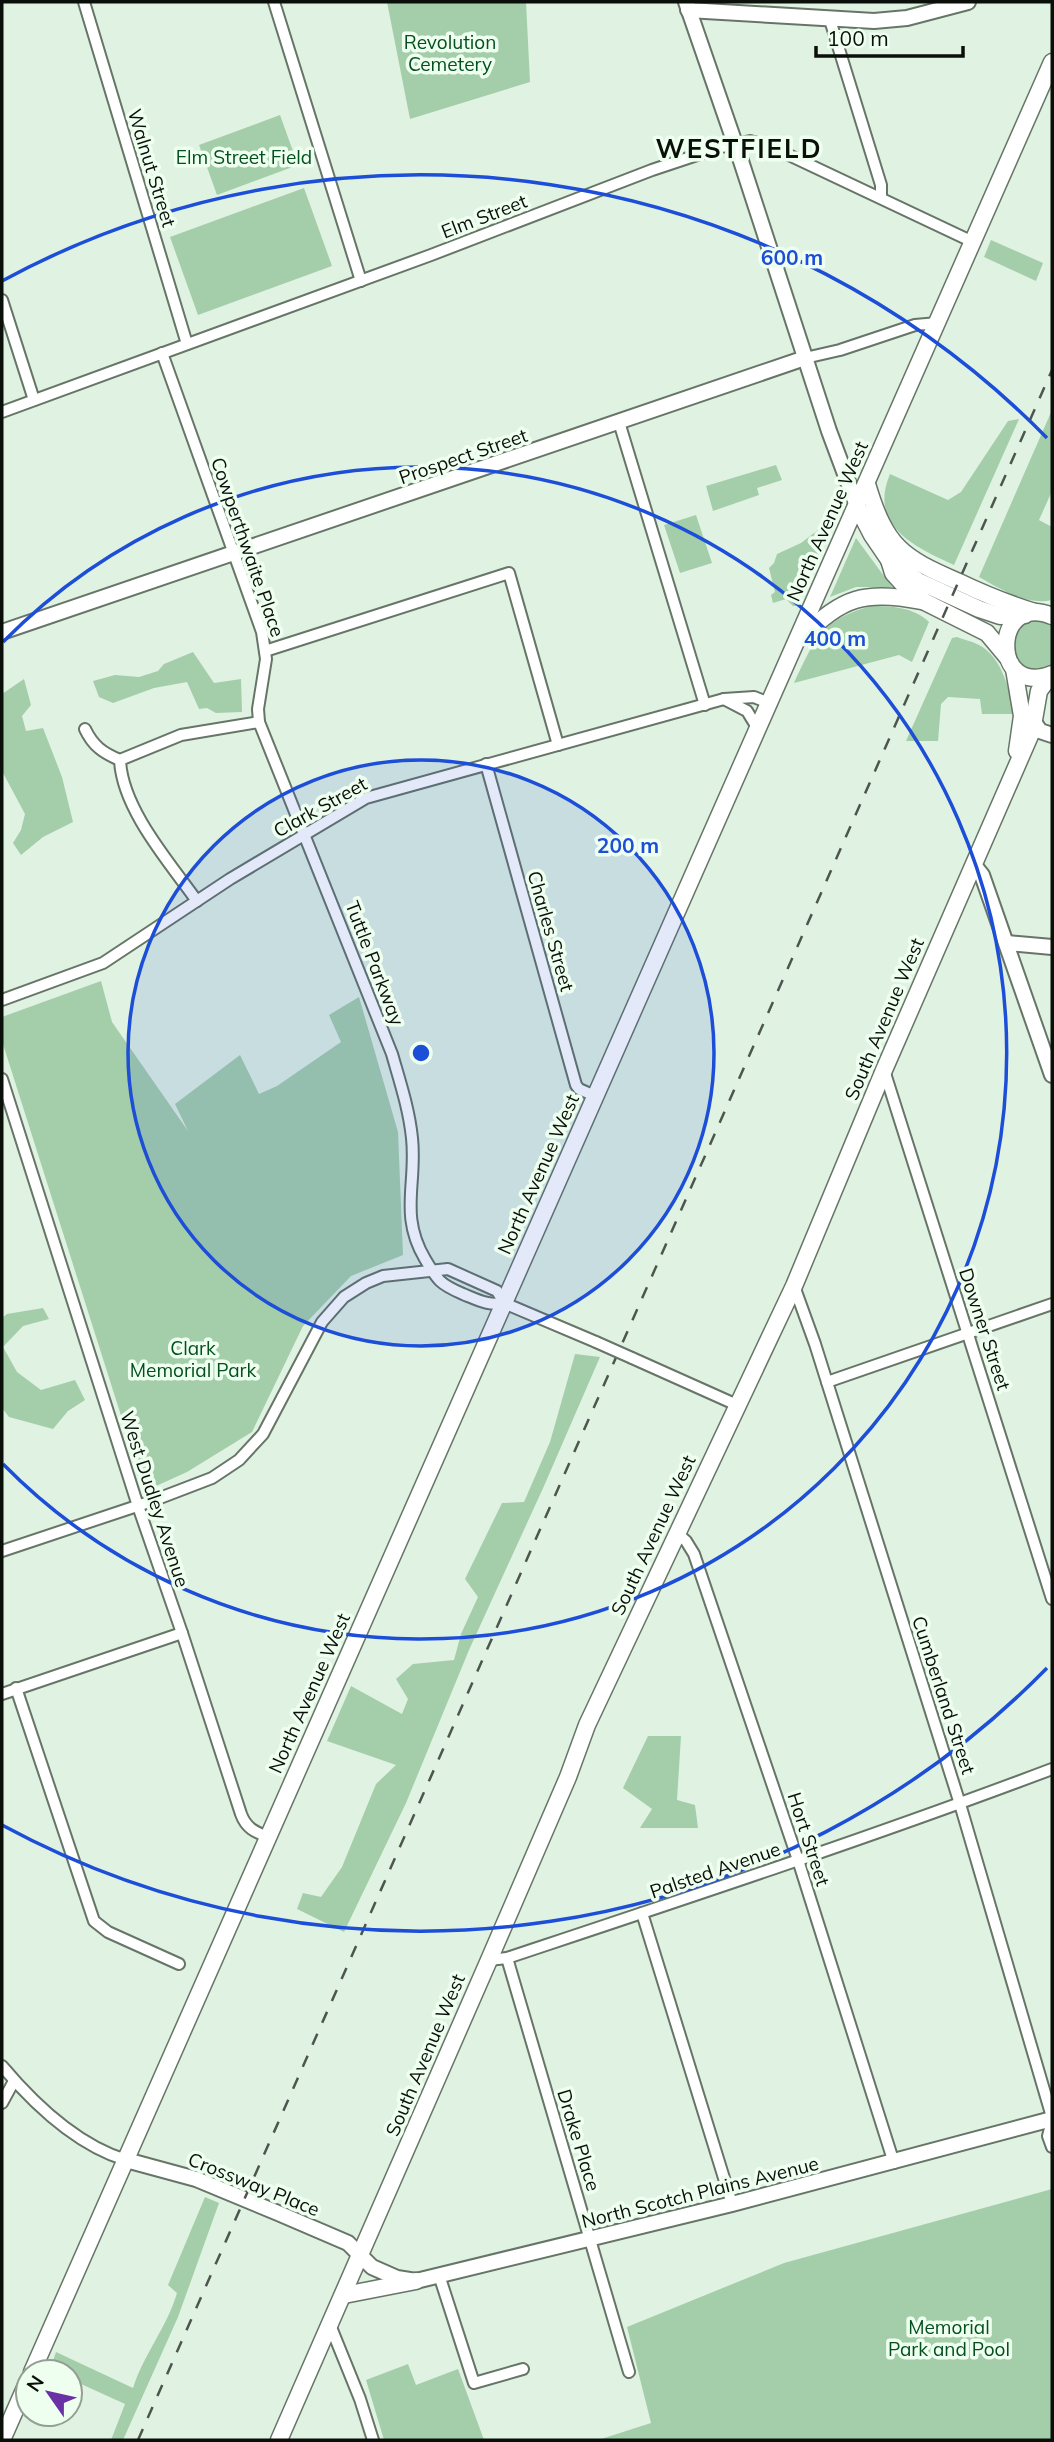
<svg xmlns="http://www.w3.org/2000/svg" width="1054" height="2442" viewBox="0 0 1054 2442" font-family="Mulish,sans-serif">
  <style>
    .green { fill: #a4cea9 }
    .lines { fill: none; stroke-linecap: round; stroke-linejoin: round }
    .minor-casing { stroke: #667567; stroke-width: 14 }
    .tertiary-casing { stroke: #667567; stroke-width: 18 }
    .secondary-casing { stroke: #667567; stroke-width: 19 }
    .minor { stroke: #fff; stroke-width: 10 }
    .tertiary { stroke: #fff; stroke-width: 14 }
    .secondary { stroke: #fff; stroke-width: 16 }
    .rail { stroke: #4d564e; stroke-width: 2.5; stroke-dasharray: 12 12; stroke-linecap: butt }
    .minor-bridge-casing { stroke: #667567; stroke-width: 14; stroke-linecap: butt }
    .minor-bridge { stroke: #fff; stroke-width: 10 }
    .ring { fill: none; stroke: #1d4ed8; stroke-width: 3.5 }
    .labels { text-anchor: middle; stroke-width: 7; stroke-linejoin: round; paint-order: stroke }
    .park-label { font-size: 19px; fill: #034f1e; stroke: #eeffef }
    .street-label { font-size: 19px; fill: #0a0f0a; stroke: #eeffef }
    .district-label { font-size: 26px; font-weight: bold; letter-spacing: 2px; fill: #0a0f0a; stroke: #eeffef }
    .centre { fill: #1d4ed8; stroke: #eeffef; stroke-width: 3.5 }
    .ring-label { font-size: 21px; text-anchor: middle; font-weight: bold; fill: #1d4ed8; stroke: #eeffef; stroke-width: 7; stroke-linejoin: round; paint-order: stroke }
  </style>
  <rect width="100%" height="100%" fill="#e0f2e2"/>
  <!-- green -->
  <g class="green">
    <polygon points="387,2 526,2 530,82 410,119"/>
    <polygon points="280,115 298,165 217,195 199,145"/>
    <polygon points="304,188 332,266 198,315 170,237"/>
    <polygon points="991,240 1043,263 1036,281 984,257"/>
    <path d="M1052 410V491L1039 520 1052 527V600C1026 606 1001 589 979 577Z"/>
    <path d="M1019 419 954 565C915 547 868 526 890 474L948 500 961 492 1008 421Z"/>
    <polygon points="776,465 782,480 757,488 759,495 713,511 706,486"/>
    <polygon points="696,515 712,563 680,573 664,525"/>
    <polygon points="826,524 831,528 796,606 793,606 786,599 773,603 771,595 775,592 769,568 774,563 777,554 801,543"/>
    <polygon points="856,538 892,587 856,587 830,597"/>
    <path d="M871 606C891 606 914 607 929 622L912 662 899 655 794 683C815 639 821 620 871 606Z"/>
    <path d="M1035 619 1052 624V665C1017 685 994 631 1035 619Z"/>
    <path d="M957 637C964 640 972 641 979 645 1001 656 1011 691 1013 714H982L980 699 948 697 941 704 938 741H906L952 638Z"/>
    <polygon points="193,652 214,683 241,679 242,712 216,713 207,708 199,709 187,682 154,688 113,703 99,697 93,681 115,675 139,677 158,671 164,664"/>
    <polygon points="24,679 31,705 22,716 26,731 43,728 62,777 73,822 43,837 21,855 13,843 21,830 25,814 2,771 2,694"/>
    <polygon points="101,981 112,1022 188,1131 175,1104 240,1055 259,1094 277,1086 341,1042 329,1015 359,997 398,1132 403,1255 351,1276 303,1326 252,1432 187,1472 145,1491 2,1041 2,1017"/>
    <polygon points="43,1308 49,1319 23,1326 3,1347 17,1372 41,1390 75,1380 85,1400 68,1411 53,1429 9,1417 2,1408 2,1318 7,1314"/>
    <polygon points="575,1354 600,1357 544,1486 469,1650 406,1803 344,1932 297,1909 303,1893 321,1897 342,1867 376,1784 396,1765 327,1741 351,1686 402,1714 408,1699 396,1679 413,1664 454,1660 461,1634 478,1597 465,1579 502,1503 524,1502 550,1442"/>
    <polygon points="648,1736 681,1736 677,1800 695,1805 698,1828 640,1828 652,1809 623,1788"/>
    <polygon points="1052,2189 1052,2440 598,2440 651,2423 627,2327 784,2263"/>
    <path d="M205 2197 219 2203 178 2317 123 2440H111L125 2404 70 2379V2372L50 2370 56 2352 133 2388C144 2354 167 2327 177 2293L168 2285Z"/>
    <polygon points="408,2364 416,2385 458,2369 484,2440 384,2440 366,2380"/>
  </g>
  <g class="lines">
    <!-- minor casing -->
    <g class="minor-casing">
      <g id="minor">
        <polyline points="84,2 187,344"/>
        <polyline points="274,2 361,281"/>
        <polyline points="830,20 881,185 881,197"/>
        <polyline points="2,300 34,400"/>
        <path d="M162 353 262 632 266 659 258 709 259 722 392 1054C400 1082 409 1109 412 1138 417 1184 399 1215 425 1259 438 1281 440 1284 463 1294 478 1300 488 1306 504 1303L596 1342"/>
        <polyline points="805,358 840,350 915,325 938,323"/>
        <polyline points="2,412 431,255 652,170 721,147 750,141 774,148 973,242"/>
        <polyline points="619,422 705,705"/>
        <polyline points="265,651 509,573 558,745"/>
        <polyline points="724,699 747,711 758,729"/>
        <path d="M85 729C93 746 103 753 120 760"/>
        <polyline points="486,764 576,1085 579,1089 595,1096"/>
        <path d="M197 901C170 863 122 809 120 760L181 735 259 722"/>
        <polyline points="2,1000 103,963 230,879 366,798 724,699 754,697 769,703"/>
        <polyline points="884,1070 1052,1599"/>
        <path d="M2 1079 138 1506 182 1633 241 1814C246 1828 255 1832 268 1837"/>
        <polyline points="794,1286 815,1344 960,1804 1052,2117"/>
        <polyline points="632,1358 737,1405"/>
        <polyline points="827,1382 1052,1304"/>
        <polyline points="678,1534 686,1541 694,1554 798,1860 894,2163"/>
        <polyline points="2,1551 152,1501 212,1478 239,1460 263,1434 322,1322 344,1297 366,1283 383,1276 448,1269 497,1291 504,1303"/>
        <polyline points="16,1688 94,1921 108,1932 179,1964"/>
        <polyline points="2,1694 182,1633"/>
        <polyline points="642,1913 732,2204"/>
        <polyline points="507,1958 629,2372"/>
        <path d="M489 1960 507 1958C690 1897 872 1837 1052 1769"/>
        <path d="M2 2066C34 2104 77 2145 126 2160"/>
        <polyline points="2,2103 14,2081"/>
        <polyline points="1052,2121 1048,2136 1052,2147"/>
        <polyline points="439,2275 474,2383 523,2369"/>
        <polyline points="330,2325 360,2399 373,2440"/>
      </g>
    </g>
    <!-- tertiary casing -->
    <g class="tertiary-casing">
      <g id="tertiary">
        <polyline points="686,2 741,161 829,431 857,506"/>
        <polyline points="688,10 874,21 907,18 968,2"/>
        <polyline points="2,632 805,358"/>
        <polyline points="1034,722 1040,731 1052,735"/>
        <polyline points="974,865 982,875 1052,1075"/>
        <polyline points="1007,943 1052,947"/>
        <polyline points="126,2160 196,2179 278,2213 348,2243 372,2267 397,2278 416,2281 732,2204 1052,2119"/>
      </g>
    </g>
    <!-- secondary casing -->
    <g class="secondary-casing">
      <g id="secondary">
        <path d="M867 484C886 547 901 557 959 582 984 594 1009 604 1035 612"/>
        <polyline points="857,506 872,535 889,560 893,573 903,584 925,602 987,633 1007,657"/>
        <polyline points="889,560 918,581 979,609 1000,616 1025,615"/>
        <path d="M1052 616C992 591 990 699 1052 674"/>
        <path d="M803 637C841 597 866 590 921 601"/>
        <polyline points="1014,669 1022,716 1017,751"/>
        <polyline points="344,2295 416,2281"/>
        <polyline points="32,2372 1052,62"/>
        <polyline points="2,2440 28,2381"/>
        <polyline points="279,2440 489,1960 568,1777 587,1725 794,1286 884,1070 1032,731 1039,691 1051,675"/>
      </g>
    </g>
    <!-- minor -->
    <use href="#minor" class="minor"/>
    <!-- tertiary -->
    <use href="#tertiary" class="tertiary"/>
    <!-- secondary -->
    <use href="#secondary" class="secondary"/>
    <!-- rail -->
    <polyline class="rail" points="138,2440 1052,370"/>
    <!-- minor-bridge casing -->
    <g class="minor-bridge-casing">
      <polyline id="minor-bridge" points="596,1342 632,1358"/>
    </g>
    <!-- minor-bridge -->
    <use href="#minor-bridge" class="minor-bridge"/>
  </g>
  <!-- distance rings -->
  <circle cx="421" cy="1053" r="293" fill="#1d4ed8" fill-opacity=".12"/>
  <g class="ring">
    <circle cx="421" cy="1053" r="293"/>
    <path d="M3 642A586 586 0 1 1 3 1464"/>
    <path d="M1047 1668A878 878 0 0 1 2 1825M2 281A878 878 0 0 1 1047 438"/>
  </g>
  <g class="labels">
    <!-- park labels -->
    <g class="park-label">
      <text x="450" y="49">Revolution<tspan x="450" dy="22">Cemetery</tspan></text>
      <text x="244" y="164">Elm Street Field</text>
      <text x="193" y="1355">Clark<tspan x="193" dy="22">Memorial Park</tspan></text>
      <text x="949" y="2334">Memorial<tspan x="949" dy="22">Park and Pool</tspan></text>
    </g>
    <!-- street labels -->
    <g class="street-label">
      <text transform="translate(152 168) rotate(73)" y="7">Walnut Street</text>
      <text transform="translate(484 216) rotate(-21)" y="7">Elm Street</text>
      <text transform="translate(463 456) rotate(-19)" y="7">Prospect Street</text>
      <text transform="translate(827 521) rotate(-66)" y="7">North Avenue West</text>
      <text transform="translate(248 547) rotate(71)" y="7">Cowperthwaite Place</text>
      <text transform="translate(320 807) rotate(-29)" y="7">Clark Street</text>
      <text transform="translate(551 931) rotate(74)" y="7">Charles Street</text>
      <text transform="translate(375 963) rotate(69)" y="7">Tuttle Parkway</text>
      <text transform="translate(884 1019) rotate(-67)" y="7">South Avenue West</text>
      <text transform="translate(538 1174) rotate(-66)" y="7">North Avenue West</text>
      <text transform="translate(985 1329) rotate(72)" y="7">Downer Street</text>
      <text transform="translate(155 1499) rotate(72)" y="7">West Dudley Avenue</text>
      <text transform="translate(653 1535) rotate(-65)" y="7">South Avenue West</text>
      <text transform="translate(309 1693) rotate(-66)" y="7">North Avenue West</text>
      <text transform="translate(944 1695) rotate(72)" y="7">Cumberland Street</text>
      <text transform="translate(809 1839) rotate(72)" y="7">Hort Street</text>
      <text transform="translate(715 1870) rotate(-19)" y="7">Palsted Avenue</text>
      <text transform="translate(425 2055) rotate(-67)" y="7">South Avenue West</text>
      <text transform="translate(579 2140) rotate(73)" y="7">Drake Place</text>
      <text transform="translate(254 2184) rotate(22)" y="7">Crossway Place</text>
      <text transform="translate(700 2192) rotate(-14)" y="7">North Scotch Plains Avenue</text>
    </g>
    <!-- district labels -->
    <g class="district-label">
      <text x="739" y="158">WESTFIELD</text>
    </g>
  </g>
  <circle cx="421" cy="1053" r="10" class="centre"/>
  <g class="ring-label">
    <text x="792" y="265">600 m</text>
    <text x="835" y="646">400 m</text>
    <text x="628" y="853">200 m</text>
  </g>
  <!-- border -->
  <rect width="1054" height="2442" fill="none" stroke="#0a0f0a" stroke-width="7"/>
  <!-- north arrow -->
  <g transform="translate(49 2393) rotate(304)"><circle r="33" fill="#eeffef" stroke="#939f93" stroke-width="2"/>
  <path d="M0-5L12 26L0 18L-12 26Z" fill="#6a31a7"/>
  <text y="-10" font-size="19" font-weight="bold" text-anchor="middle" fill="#0a0f0a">N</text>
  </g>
  <!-- scale -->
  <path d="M816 46v10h147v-10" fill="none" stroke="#0a0f0a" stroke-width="3.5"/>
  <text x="827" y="46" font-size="21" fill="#0a0f0a" stroke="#eeffef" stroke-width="5" paint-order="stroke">100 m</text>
</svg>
